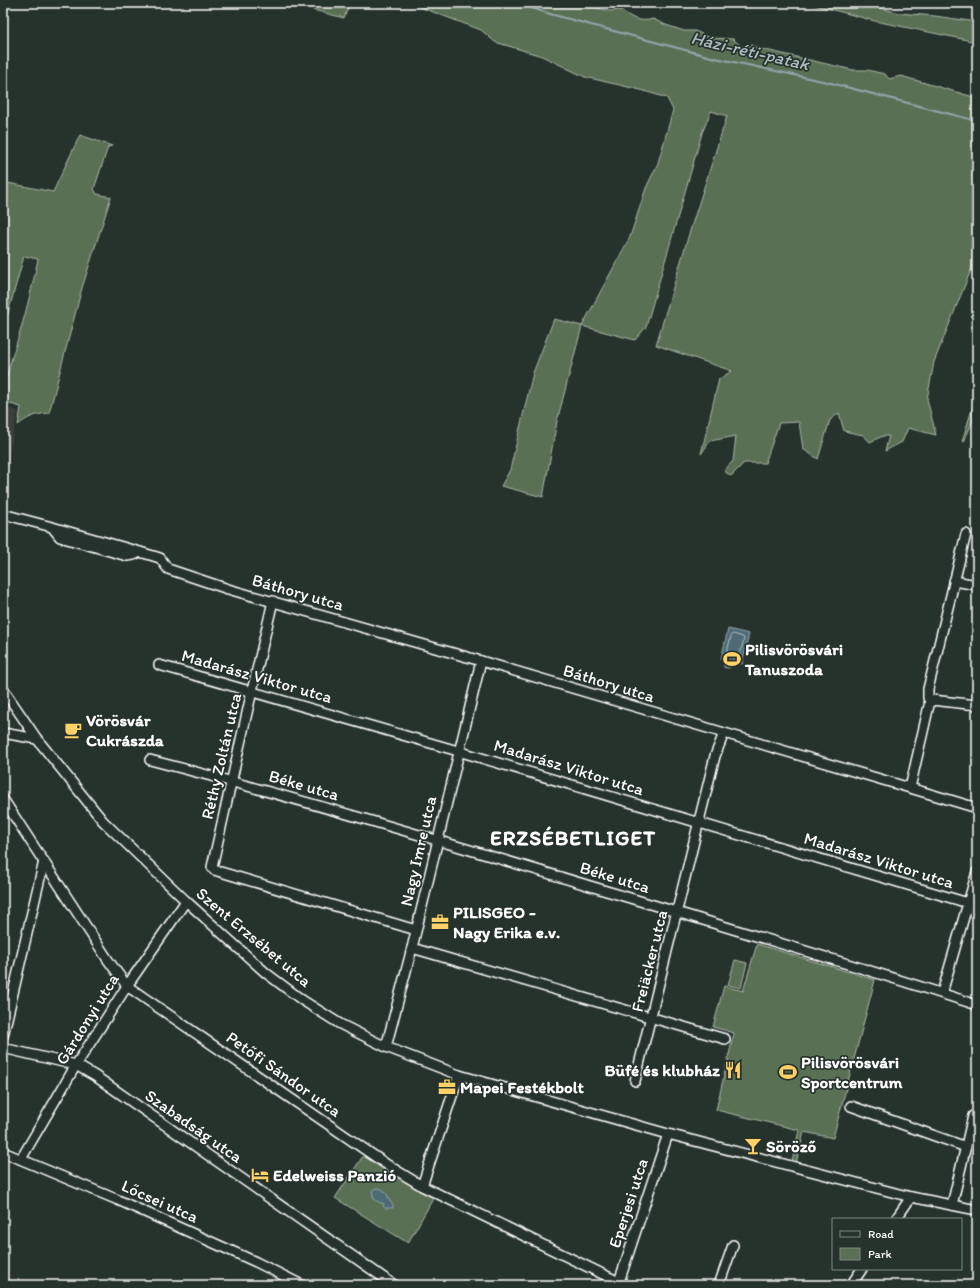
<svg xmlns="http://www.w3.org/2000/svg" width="980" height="1288" viewBox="0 0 980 1288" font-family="Itim,sans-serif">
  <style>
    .built { fill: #3b413b }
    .green { fill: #5a7054; stroke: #acb8aa }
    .water { fill: #4e6a74; stroke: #95a6ac }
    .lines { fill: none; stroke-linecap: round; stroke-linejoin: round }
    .shore { stroke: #b8c3c7; stroke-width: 1 }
    .stream { stroke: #95a6ac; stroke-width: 2 }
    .minor-casing { stroke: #fff; stroke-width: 12 }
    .minor { stroke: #26332d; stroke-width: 9 }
    .labels { text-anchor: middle; stroke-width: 3.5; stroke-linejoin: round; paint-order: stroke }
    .street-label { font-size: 17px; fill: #fff; stroke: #26332d }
    .poi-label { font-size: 17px; font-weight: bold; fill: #fff; stroke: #26332d; text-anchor: start }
    .water-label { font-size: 18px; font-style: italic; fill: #afbcc0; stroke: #26332d }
    .district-label { font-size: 21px; font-weight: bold; letter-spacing: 1px; fill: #fff; stroke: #26332d }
  </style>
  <rect width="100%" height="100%" fill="#26332d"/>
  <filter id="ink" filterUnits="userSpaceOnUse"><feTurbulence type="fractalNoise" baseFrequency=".025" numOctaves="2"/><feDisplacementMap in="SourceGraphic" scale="8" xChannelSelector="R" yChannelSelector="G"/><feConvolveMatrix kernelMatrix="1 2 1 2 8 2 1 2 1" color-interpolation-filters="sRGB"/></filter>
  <g filter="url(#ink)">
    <!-- built -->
    <polygon class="built" points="3,407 18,411 3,482"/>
    <!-- green -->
    <g class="green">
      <polygon points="315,3 350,3 344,18 313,10"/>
      <path d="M409 3H575L610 11 621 10C631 18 640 23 653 19L666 25 684 31H695L711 38 733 39 743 48 751 45 757 48 853 70H867L885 74 889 79 901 76 977 98V255L934 362 927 399 936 435 908 428 902 442 885 451 889 436H883L870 442 863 435 844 431 839 413 830 420 818 459 803 449 799 422 779 423 765 463H744L731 476 724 471 733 461 736 436 710 441 701 454 719 379 732 371 656 345 689 234 727 116 711 111 702 133 646 327 635 340 582 326 557 421 543 497 501 486 510 470 533 373 554 319 582 326 630 237 646 188 658 163 673 110 667 98 641 90 585 77 542 56 495 42 481 30Z"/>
      <polygon points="807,3 862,3 899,13 935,16 977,22 977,42 875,21"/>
      <path d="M80 135 112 146 108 147 94 189 97 194 111 197 82 288 49 413C36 414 28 417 18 425L21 407 3 402C3 381 14 352 20 332 27 308 33 284 38 259L24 256 3 331V182L53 192Z"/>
      <polygon points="977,394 977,410 964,442 962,441"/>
      <polygon points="757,944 875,980 833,1138 804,1132 796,1163 792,1162 799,1130 716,1110 734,1033 713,1027 724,986 743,991"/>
      <polygon points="735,960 747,963 741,988 728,985"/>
      <polygon points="363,1156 434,1197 408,1243 335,1198"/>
    </g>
    <!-- water -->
    <g class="water">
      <polygon points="728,629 749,634 742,664 721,659"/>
      <path d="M376 1188C388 1187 387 1200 393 1205V1208H385L383 1206 384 1204 383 1203H380L374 1199 372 1191Z"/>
    </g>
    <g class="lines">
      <!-- shore -->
      <polygon class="shore" points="733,634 743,637 744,639 739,658 733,660 730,667 728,668 724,667 724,665 731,636"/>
      <!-- stream -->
      <polyline class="stream" points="517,3 550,14 715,58 827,82 977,121"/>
      <!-- minor casing -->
      <g class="minor-casing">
        <g id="minor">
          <polyline points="3,514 52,527 60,537 127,556 134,555 140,552 160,558 168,569 228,589 481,661 910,788 930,701 932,700 977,705"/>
          <polyline points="52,527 140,552"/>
          <polyline points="954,581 977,585"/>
          <polyline points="273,601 252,691 212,867 214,870 416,930"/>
          <polyline points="159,665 458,751 968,903"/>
          <polyline points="3,689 37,739 103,821 186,901 266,973 302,1000 340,1024 386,1047 459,1075 668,1134 911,1197 977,1210"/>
          <polyline points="930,701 928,698 928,689 966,534"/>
          <polyline points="3,733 37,739"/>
          <path d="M150 760C301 799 451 844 600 889 726 927 852 964 977 1005"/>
          <polyline points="910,788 977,808"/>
          <polyline points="3,799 108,960 127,986 386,1164 422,1186 625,1285"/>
          <polyline points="412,948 725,1039"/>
          <polyline points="942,993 977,872"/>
          <polyline points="3,1036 44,861"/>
          <polyline points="386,1047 412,948 481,661"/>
          <polyline points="3,1048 76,1065 95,1076 394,1285"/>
          <polyline points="635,1081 715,756 724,733"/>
          <polyline points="851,1106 966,1147"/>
          <polyline points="3,1152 118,1200 256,1262 302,1285"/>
          <polyline points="21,1159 76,1065 127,986 186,901"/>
          <polyline points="422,1186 459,1075"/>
          <polyline points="952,1205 973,1116 977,1116"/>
          <polyline points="896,1219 911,1197"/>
          <polyline points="614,1285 619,1282 668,1134"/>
          <polyline points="719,1285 733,1245"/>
          <polyline points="851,1285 862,1269"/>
        </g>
      </g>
      <!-- minor -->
      <use href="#minor" class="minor"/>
    </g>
  </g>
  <!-- icons -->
  <defs>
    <g id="stadium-bare" transform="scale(1.38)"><path d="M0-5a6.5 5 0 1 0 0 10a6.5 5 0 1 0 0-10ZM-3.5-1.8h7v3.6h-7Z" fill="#ffd166" stroke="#26332d" stroke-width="2.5" paint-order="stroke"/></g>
    <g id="cafe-bare" transform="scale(1.38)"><path d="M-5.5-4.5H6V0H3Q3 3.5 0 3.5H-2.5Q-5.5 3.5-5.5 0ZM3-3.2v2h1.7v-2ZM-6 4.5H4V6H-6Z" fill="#ffd166" stroke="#26332d" stroke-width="2.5" paint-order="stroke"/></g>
    <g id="office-bare" transform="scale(1.38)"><path d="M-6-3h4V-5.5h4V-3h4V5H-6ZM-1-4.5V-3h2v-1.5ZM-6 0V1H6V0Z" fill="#ffd166" stroke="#26332d" stroke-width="2.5" paint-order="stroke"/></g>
    <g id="restaurant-bare" transform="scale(1.38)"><path d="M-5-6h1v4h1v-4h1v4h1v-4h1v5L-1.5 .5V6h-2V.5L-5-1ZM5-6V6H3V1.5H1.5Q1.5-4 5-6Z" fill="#ffd166" stroke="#26332d" stroke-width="2.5" paint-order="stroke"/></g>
    <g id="bar-bare" transform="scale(1.38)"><path d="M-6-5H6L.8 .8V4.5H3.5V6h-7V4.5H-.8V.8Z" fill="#ffd166" stroke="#26332d" stroke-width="2.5" paint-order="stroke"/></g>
    <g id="hotel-bare" transform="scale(1.38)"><path d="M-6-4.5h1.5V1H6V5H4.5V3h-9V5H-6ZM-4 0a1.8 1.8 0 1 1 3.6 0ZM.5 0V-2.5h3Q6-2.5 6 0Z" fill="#ffd166" stroke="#26332d" stroke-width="2.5" paint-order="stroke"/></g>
  </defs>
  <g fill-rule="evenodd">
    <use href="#stadium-bare" x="732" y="659"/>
    <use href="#cafe-bare" x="73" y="730"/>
    <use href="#office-bare" x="440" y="922"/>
    <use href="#restaurant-bare" x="733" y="1070"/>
    <use href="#stadium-bare" x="788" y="1072"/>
    <use href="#office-bare" x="447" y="1087"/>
    <use href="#bar-bare" x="753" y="1146"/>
    <use href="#hotel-bare" x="260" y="1175"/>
  </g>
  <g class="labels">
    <!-- street labels -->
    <g class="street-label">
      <text transform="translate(298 592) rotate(16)" y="6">Báthory utca</text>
      <text transform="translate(257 676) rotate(16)" y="6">Madarász Viktor utca</text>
      <text transform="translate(609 683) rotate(17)" y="6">Báthory utca</text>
      <text transform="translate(221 756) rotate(-77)" y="6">Réthy Zoltán utca</text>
      <text transform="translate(569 767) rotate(17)" y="6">Madarász Viktor utca</text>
      <text transform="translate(304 785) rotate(16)" y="6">Béke utca</text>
      <text transform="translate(418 851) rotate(-77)" y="6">Nagy Imre utca</text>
      <text transform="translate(879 860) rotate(17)" y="6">Madarász Viktor utca</text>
      <text transform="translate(615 877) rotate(17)" y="6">Béke utca</text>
      <text transform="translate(254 937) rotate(40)" y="6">Szent Erzsébet utca</text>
      <text transform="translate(649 961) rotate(-76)" y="6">Freiäcker utca</text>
      <text transform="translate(87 1019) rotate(-58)" y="6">Gárdonyi utca</text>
      <text transform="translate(284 1074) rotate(35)" y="6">Petőfi Sándor utca</text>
      <text transform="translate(194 1126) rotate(35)" y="6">Szabadság utca</text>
      <text transform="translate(160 1201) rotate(24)" y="6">Lőcsei utca</text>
      <text transform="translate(628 1203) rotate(-72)" y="6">Eperjesi utca</text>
    </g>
    <!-- poi labels -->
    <g class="poi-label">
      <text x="745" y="655">Pilisvörösvári<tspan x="745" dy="20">Tanuszoda</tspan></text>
      <text x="86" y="726">Vörösvár<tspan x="86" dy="20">Cukrászda</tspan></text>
      <text x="453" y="918">PILISGEO -<tspan x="453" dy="20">Nagy Erika e.v.</tspan></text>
      <text x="801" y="1068">Pilisvörösvári<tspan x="801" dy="20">Sportcentrum</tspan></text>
      <text x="720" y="1076" text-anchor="end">Büfé és klubház</text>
      <text x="460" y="1093">Mapei Festékbolt</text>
      <text x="766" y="1152">Söröző</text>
      <text x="273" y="1181">Edelweiss Panzió</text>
    </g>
    <!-- water labels -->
    <g class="water-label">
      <text transform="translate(750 51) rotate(13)" y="6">Házi-réti-patak</text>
    </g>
    <!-- district labels -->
    <g class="district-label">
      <text x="573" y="845">ERZSÉBETLIGET</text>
    </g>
  </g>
  <!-- margin -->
  <rect width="980" height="1288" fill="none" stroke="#26332d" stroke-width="16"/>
  <rect x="8" y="8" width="964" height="1272" fill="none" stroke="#fff" stroke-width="1.5" filter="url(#ink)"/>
  <!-- legend -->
  <rect x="832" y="1218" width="130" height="52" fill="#26332d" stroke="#7d8581"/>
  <rect x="840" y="1231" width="20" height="6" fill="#26332d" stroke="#7d8581"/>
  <text x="868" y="1238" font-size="12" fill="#ffffff">Road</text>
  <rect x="840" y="1248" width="20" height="12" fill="#5a7054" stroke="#7d8581"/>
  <text x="868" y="1258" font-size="12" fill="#ffffff">Park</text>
</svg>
